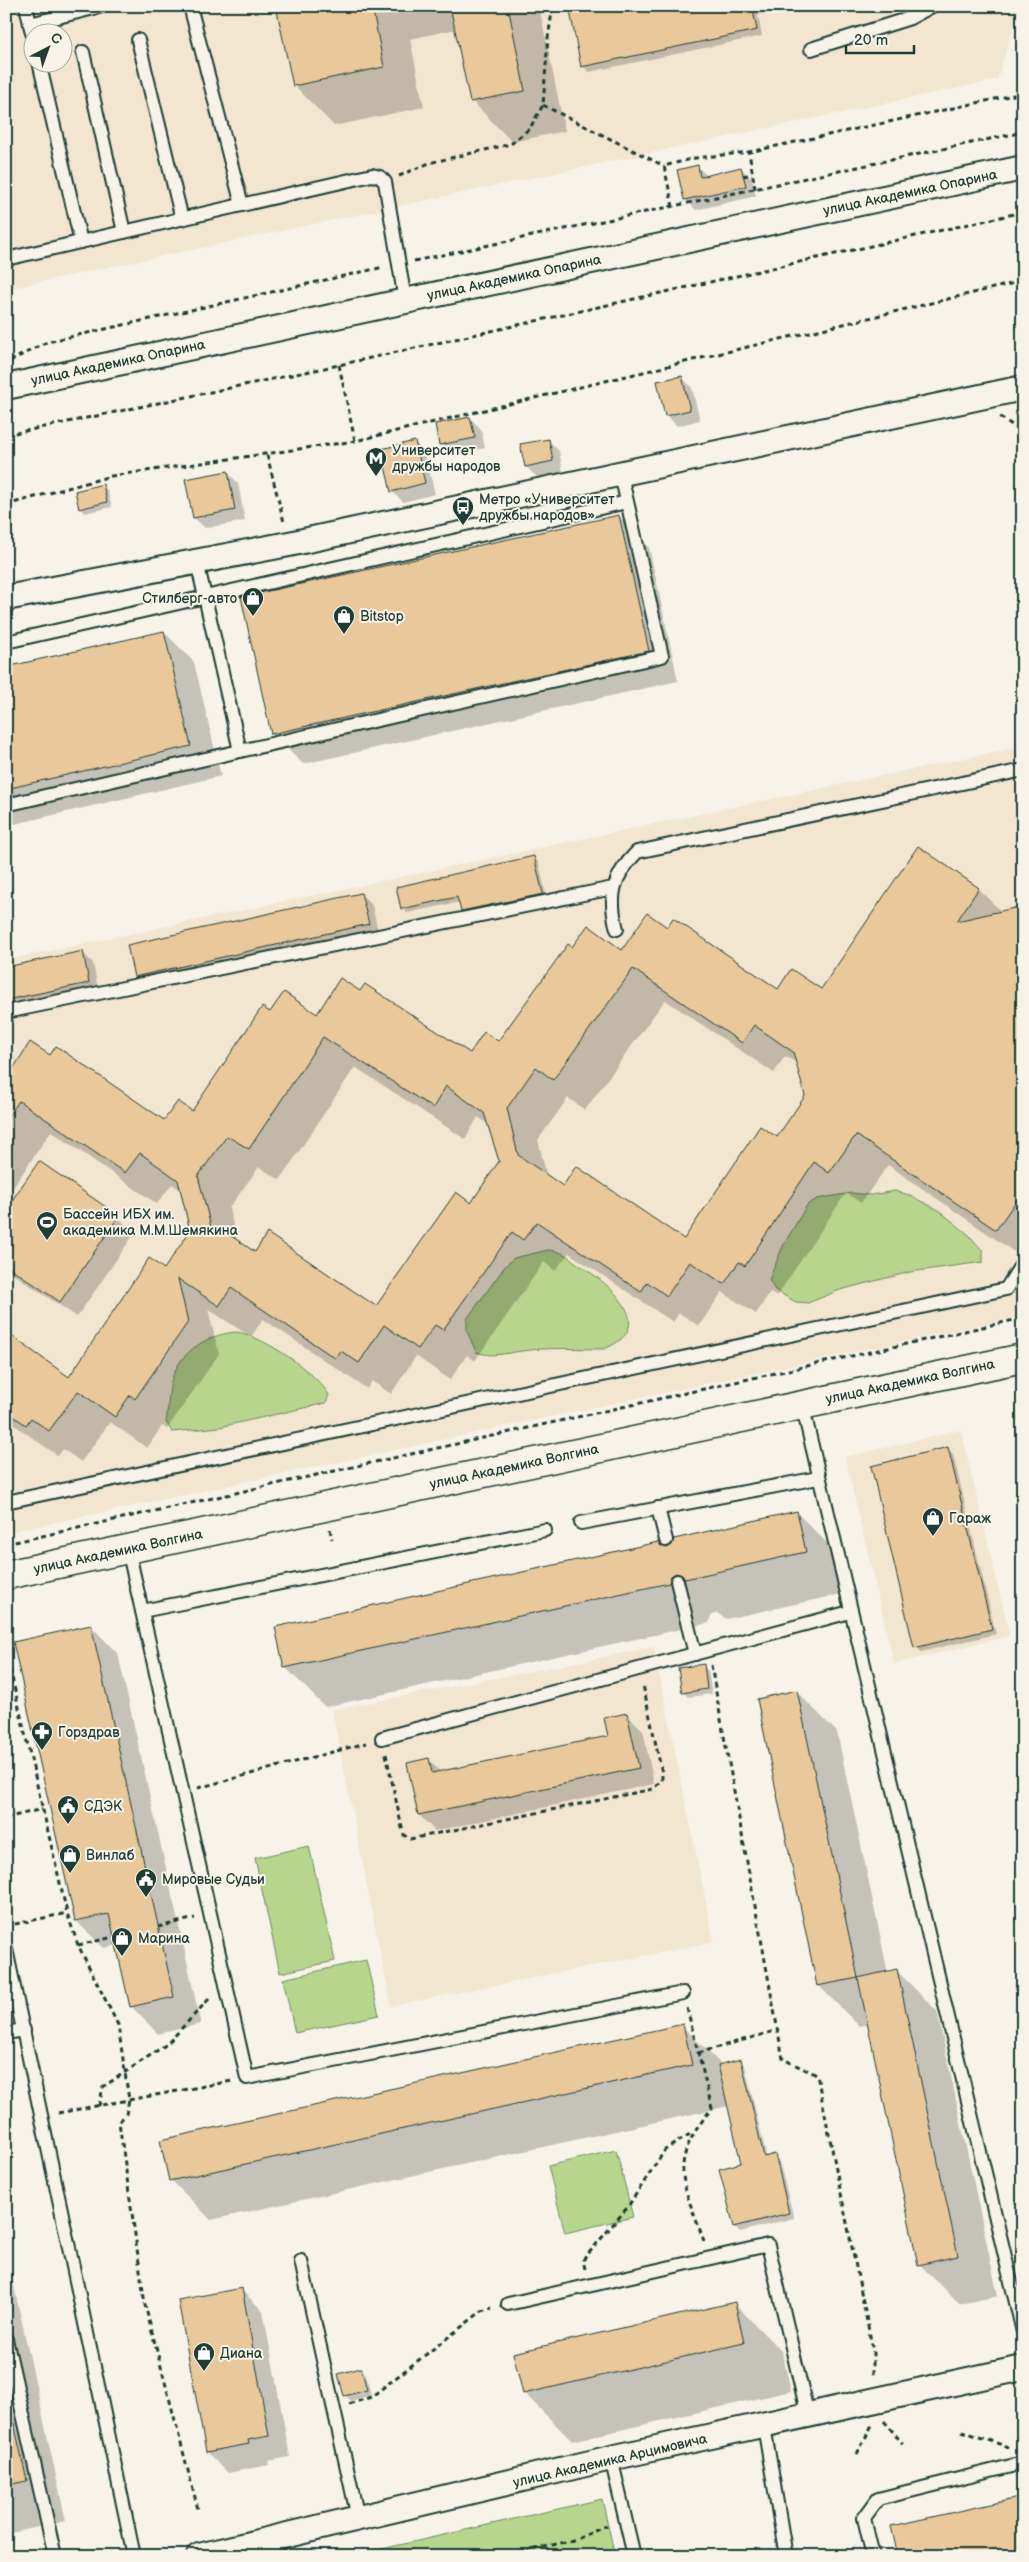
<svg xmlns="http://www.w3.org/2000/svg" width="1029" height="2562" viewBox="0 0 1029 2562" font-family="'Balsamiq Sans',sans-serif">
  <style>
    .built { fill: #f3e6d1; fill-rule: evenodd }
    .green { fill: #b8d58e; stroke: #6c8961 }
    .shadow { fill: #0003; fill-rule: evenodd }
    .building { fill: #e9c99b; stroke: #1f3d34; fill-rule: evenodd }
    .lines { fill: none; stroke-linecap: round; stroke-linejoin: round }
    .service-casing { stroke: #1f3d34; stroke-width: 16 }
    .minor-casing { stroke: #1f3d34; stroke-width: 28 }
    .tertiary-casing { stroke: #1f3d34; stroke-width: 31 }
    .path { stroke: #1f3d34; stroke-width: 3; stroke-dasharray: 5 4; stroke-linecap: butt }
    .service { stroke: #f7f3e8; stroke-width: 12 }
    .minor { stroke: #f7f3e8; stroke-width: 24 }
    .tertiary { stroke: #f7f3e8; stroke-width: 28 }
    .labels { text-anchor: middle; stroke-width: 4; stroke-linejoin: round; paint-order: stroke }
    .street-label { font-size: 14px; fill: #1f3d34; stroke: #f7f3e8 }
    .poi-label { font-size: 14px; fill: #1f3d34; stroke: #f7f3e8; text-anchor: start }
  </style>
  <rect width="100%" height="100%" fill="#f7f3e8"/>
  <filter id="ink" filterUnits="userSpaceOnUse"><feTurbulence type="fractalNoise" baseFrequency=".02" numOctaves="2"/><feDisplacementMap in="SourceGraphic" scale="10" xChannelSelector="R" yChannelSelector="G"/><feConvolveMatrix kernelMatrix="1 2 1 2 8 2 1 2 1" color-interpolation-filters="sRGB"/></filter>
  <g filter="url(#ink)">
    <!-- built -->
    <g class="built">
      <path d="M6 6H1020L997 80 6 289ZM32 32H62V62H32Z"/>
      <polygon points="1023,746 1023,1316 6,1533 6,960"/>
      <polygon points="961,1430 1010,1636 894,1664 845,1457"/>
      <polygon points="654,1647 714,1942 391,2006 332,1710"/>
    </g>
    <!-- green -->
    <g class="green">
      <polygon points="895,1191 906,1194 937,1209 968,1234 983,1251 983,1262 910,1272 840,1290 808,1303 796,1302 785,1296 775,1290 769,1280 783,1246 807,1205 817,1199 851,1193 871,1195"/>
      <path d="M548 1250C564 1251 569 1258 581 1266 609 1284 661 1326 604 1349 577 1349 549 1347 522 1351 505 1353 493 1358 476 1352L467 1331V1319L506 1265 514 1258Z"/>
      <path d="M237 1332C263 1336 317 1373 329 1395L326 1403 220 1427 172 1432 166 1422C168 1411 168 1399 170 1387 175 1354 206 1334 237 1332Z"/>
      <polygon points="309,1846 335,1961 280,1973 255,1858"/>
      <polygon points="366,1960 379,2015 295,2033 283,1979"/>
      <polygon points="616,2150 633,2217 565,2233 548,2166"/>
      <polygon points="602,2499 615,2556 351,2556"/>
    </g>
    <!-- shadow -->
    <g class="shadow">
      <polygon points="277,6 539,6 565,131 512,142 472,101 456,29 410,39 424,107 334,126 294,85"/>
      <polygon points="570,6 785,6 785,9 758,15 762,36 589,72 583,66"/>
      <polygon points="697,166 707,176 741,168 752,179 756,196 696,210 685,199"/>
      <polygon points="682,377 692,388 700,420 677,426 666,415"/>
      <polygon points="470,418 481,429 485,448 451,455 440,444"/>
      <polygon points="548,440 559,451 563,472 537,477 526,467"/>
      <polygon points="414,442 425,453 435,494 403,502 392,491"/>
      <polygon points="227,472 238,483 245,521 205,528 194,518"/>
      <polygon points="102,485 107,490 112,507 85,513 80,508"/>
      <polygon points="619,516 649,547 678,681 303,764 272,734"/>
      <polygon points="164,632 194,662 221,776 6,826 6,668"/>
      <polygon points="534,858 539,863 547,899 467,915 462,910 460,902 407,913 402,908"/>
      <path d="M978 889 1002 912 1023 914V1258L888 1165 861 1203 846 1193 777 1296 770 1292 756 1314 722 1292 699 1326 679 1313 673 1322 569 1253 555 1271 544 1262 475 1361 467 1355 450 1380 416 1356 391 1394 372 1381 367 1389 263 1319 251 1337 208 1309 219 1354 167 1429 162 1426 147 1448 110 1422 81 1462 63 1449 58 1456 6 1419V1334L69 1379 164 1271 191 1231 181 1190 172 1184 157 1204 51 1131 6 1198V1081L50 1057 165 1121 193 1113 271 1014 317 1016 470 1054 498 1043 573 949 623 952 668 928 778 991H821ZM665 1000 774 1073 785 1056 798 1064 807 1096 777 1139 685 1241 563 1188 547 1176 538 1140 568 1098 585 1110ZM355 1067 465 1139 478 1117 489 1125 500 1161 472 1205 377 1308 256 1254 237 1241 229 1208 259 1167 280 1180Z"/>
      <polygon points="361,894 372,905 379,935 146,987 135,976"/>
      <polygon points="82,952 93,963 99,994 6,1013 6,968"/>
      <polygon points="6,1211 118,1217 134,1234 77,1317 6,1269"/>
      <polygon points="948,1449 953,1454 996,1634 921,1652 916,1647"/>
      <polygon points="797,1513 837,1553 846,1593 726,1619 717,1613 711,1616 709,1623 325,1707 285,1667 668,1549"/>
      <polygon points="91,1626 118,1654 201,2024 158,2034 131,2006 117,1945 104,1948 76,1921 15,1643"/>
      <polygon points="703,1666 708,1671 712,1694 688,1697 683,1692"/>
      <polygon points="797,1692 837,1732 888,1973 897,1971 937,2011 998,2296 960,2304 919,2264 869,2024 859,2026 819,1986"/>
      <polygon points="626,1714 643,1730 654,1784 435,1831 419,1815 429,1760 441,1772 610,1737"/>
      <polygon points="682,2026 722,2065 740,2061 745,2066 767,2158 774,2156 779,2161 794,2218 740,2232 735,2227 742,2164 729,2106 211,2220 171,2180"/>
      <polygon points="6,2250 66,2521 6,2534"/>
      <polygon points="241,2290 263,2311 290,2457 268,2461 269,2465 228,2473 207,2452"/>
      <polygon points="734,2303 782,2352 791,2391 572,2441 524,2393"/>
      <polygon points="360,2369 366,2374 371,2395 351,2401 346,2396 340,2375"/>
      <polygon points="1023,2499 1023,2556 899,2556"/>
      <polygon points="741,2551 746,2556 721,2556"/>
    </g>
    <!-- building -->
    <g class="building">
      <polygon points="276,6 372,6 384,67 293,86"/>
      <polygon points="450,6 508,6 525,91 470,102"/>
      <polygon points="569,6 752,6 757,30 581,67"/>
      <polygon points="698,165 700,177 741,167 746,186 684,200 677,170"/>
      <polygon points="682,376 690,410 665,416 657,381"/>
      <polygon points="470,417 475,438 439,445 435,424"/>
      <polygon points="549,439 553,461 525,467 520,444"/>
      <polygon points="415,441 425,483 391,492 381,449"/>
      <polygon points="228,471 235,510 193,518 185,479"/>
      <polygon points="103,484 107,502 79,509 75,491"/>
      <polygon points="619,515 649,651 271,734 241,597"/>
      <polygon points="164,631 191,746 6,789 6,667"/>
      <path d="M918 846 979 888 957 921 1023 906V1146L1015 1157 1023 1162V1191L996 1230 856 1135 829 1173 814 1162 745 1266 739 1262 724 1284 690 1262 667 1296 647 1282 641 1292 537 1222 523 1240 512 1232 443 1330 435 1325 418 1349 384 1325 359 1363 341 1351 335 1358 231 1288 219 1306 178 1279 188 1322 135 1399 130 1395 115 1417 78 1391 49 1431 31 1418 26 1425 6 1411V1332L69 1377 149 1258 164 1269 190 1231 178 1180 140 1153 125 1173 19 1101 6 1119V1080L30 1042 50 1055 56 1046 164 1120 178 1101 192 1111 262 1007 270 1012 284 992 317 1014 340 978 360 991 365 984 470 1053 484 1032 498 1041 568 944 572 947 588 925 622 950 647 913 667 927 673 918 778 989 791 969 821 989ZM633 969 742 1043 754 1025 793 1052 805 1096 777 1137 760 1126 684 1239 576 1166 563 1186 518 1155 507 1108 536 1067 553 1080ZM323 1037 433 1108 446 1086 484 1113 499 1161 471 1203 456 1192 376 1306 267 1233 255 1252 221 1229 211 1227 198 1176 227 1136 249 1149Z"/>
      <polygon points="534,856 543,894 461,911 457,897 401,909 396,887"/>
      <polygon points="361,893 369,924 134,977 127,945"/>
      <polygon points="83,951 89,983 6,1000 6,967"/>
      <polygon points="39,1161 119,1216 60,1302 6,1265 6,1209"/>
      <polygon points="948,1447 992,1629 914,1648 871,1466"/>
      <polygon points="797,1511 806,1552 685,1579 682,1575 676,1573 671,1576 669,1583 284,1668 275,1627 658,1542 661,1546 667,1548 672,1545 674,1539"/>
      <polygon points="91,1625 174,1997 130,2007 109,1914 75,1921 13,1642"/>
      <polygon points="704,1664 707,1689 682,1693 678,1668"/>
      <polygon points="797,1690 858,1978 817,1986 757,1699"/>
      <polygon points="627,1713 639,1768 418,1815 407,1763 429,1758 432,1773 608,1736 604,1718"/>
      <polygon points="897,1969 958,2256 918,2265 858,1978"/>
      <polygon points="683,2024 692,2065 169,2181 160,2140"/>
      <polygon points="741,2059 764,2157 775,2154 789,2213 734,2227 719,2169 741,2163 718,2065"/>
      <polygon points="242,2288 269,2436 248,2440 249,2444 206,2452 178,2300"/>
      <polygon points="735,2302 744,2343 523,2394 513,2353"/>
      <polygon points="361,2368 367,2390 344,2396 338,2374"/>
      <polygon points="14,2423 27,2481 6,2485 6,2424"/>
      <polygon points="1023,2497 1023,2547 983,2556 898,2556 891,2526"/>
    </g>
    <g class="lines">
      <!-- service casing -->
      <g class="service-casing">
        <g id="service">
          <polyline points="26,6 32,33"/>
          <polyline points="190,6 242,205"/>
          <polyline points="30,24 102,6"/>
          <polyline points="138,40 182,219"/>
          <polyline points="811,49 910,18 932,6"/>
          <polyline points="83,52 124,232"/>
          <polyline points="39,62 81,242"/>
          <polyline points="6,259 372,175 380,177 385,182 405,300"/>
          <polyline points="620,474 624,488 662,656 240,751 205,597 627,502"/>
          <polyline points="6,642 205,597 197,562"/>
          <polyline points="6,805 240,751"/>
          <path d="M617 929C608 896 613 876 637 852L1023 770"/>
          <polyline points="6,1012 613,888"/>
          <polyline points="802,1404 1023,2332"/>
          <polyline points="6,1502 1006,1289 1023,1262"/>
          <polyline points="658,1508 666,1540"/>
          <polyline points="581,1523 818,1478"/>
          <polyline points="128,1549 247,2078 683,1993"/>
          <polyline points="677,1581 695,1654"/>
          <polyline points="142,1611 545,1530"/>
          <polyline points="382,1738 850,1612"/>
          <polyline points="6,1949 134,2556"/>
          <polyline points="6,2033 24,2030"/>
          <polyline points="301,2261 358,2518"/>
          <polyline points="508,2304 768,2245 808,2416"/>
          <polyline points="6,2339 55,2556"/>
          <polyline points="764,2426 786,2556"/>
          <polyline points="611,2458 634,2556"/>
          <polyline points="873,2556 864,2518 878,2499 1023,2463"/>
        </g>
      </g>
      <!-- minor casing -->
      <g class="minor-casing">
        <g id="minor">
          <polyline points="6,387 1023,168"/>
          <polyline points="6,598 289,544 1023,388"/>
          <polyline points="199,2556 611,2458 1023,2368"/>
        </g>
      </g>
      <!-- tertiary casing -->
      <g class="tertiary-casing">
        <polyline id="tertiary" points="6,1575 1023,1358"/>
      </g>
      <!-- path -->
      <g class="path">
        <polyline points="543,105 664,166"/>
        <polyline points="399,176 429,163 511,144 530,128 543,105 548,38 553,6"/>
        <polyline points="743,176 752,174"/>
        <polyline points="755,189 749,152 1023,93"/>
        <polyline points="673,207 664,166 695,158 749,152"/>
        <polyline points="414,261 1023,132"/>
        <polyline points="10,361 47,342 384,267"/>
        <polyline points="339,365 355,441"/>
        <polyline points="1000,417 1023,432"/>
        <polyline points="6,435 339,365 1023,212"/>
        <polyline points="267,455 284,522"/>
        <polyline points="6,505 111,476 355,441 1023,281"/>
        <polyline points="330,1529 332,1539"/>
        <polyline points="6,1544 1023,1318"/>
        <polyline points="6,1652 67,1913 78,1945 118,2025 129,2100 126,2114 119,2122 145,2305 198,2509"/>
        <polyline points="711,1665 783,2059 817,2075 873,2351 873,2378"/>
        <polyline points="386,1754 402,1828 404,1835 410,1839 653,1789 662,1780 662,1773 643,1685"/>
        <polyline points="198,1788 366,1743"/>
        <polyline points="6,1818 42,1809"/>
        <polyline points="6,1926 67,1913"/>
        <polyline points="158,1927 195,1918"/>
        <polyline points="78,1945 114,1937"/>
        <path d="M687 2008 712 2108C667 2164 682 2180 704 2241"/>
        <polyline points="698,2053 778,2030"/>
        <polyline points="99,2106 103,2087 167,2044 210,1998"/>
        <polyline points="58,2113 232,2081"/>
        <polyline points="585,2269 583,2260 627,2208 665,2150 693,2132"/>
        <polyline points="349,2404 371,2397 482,2311 492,2308"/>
        <polyline points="884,2421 903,2444"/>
        <polyline points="962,2431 1011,2448"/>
        <polyline points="857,2454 872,2425"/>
        <polyline points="508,2556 577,2539 610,2524"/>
      </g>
      <!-- service -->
      <use href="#service" class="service"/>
      <!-- minor -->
      <use href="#minor" class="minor"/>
      <!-- tertiary -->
      <use href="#tertiary" class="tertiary"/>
    </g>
  </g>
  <!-- icons -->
  <defs>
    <g id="metro-pin" transform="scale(1.125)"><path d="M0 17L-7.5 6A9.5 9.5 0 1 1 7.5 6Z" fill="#1f3d34" stroke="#f7f3e8"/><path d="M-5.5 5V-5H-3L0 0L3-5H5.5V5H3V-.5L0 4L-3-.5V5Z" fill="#fff"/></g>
    <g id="bus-pin" transform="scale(1.125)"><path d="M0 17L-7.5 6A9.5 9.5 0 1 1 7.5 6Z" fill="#1f3d34" stroke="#f7f3e8"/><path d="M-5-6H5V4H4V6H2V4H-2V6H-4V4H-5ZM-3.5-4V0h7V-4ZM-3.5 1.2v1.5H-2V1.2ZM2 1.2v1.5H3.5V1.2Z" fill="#fff"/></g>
    <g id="shop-pin" transform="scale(1.125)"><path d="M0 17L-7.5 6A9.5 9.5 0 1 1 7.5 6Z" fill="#1f3d34" stroke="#f7f3e8"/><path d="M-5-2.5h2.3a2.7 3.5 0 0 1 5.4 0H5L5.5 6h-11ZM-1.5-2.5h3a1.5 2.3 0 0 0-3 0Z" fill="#fff"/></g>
    <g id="stadium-pin" transform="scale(1.125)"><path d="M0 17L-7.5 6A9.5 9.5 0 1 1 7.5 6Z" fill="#1f3d34" stroke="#f7f3e8"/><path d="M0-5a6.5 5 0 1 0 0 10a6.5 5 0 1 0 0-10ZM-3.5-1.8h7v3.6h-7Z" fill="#fff"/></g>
    <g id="pharmacy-pin" transform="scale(1.125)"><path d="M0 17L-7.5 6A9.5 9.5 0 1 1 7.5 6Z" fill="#1f3d34" stroke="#f7f3e8"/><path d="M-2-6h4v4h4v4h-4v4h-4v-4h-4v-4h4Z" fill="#fff"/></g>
    <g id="civic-pin" transform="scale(1.125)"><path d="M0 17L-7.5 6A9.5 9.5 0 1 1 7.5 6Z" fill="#1f3d34" stroke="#f7f3e8"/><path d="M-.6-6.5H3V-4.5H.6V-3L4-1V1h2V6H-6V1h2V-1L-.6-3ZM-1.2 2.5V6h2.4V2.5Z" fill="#fff"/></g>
  </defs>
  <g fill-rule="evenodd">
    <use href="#metro-pin" x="376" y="458"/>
    <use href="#bus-pin" x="463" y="507"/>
    <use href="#shop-pin" x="253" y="598"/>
    <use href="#shop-pin" x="344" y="616"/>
    <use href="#stadium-pin" x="47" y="1222"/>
    <use href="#shop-pin" x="933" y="1518"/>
    <use href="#pharmacy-pin" x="42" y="1732"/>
    <use href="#civic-pin" x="68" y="1806"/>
    <use href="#shop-pin" x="70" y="1855"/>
    <use href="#civic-pin" x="146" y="1879"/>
    <use href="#shop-pin" x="122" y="1938"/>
    <use href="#shop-pin" x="204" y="2353"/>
  </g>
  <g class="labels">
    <!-- street labels -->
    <g class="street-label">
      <text transform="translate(910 192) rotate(-12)" y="5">улица Академика Опарина</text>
      <text transform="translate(514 277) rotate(-12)" y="5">улица Академика Опарина</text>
      <text transform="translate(118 362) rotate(-12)" y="5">улица Академика Опарина</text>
      <text transform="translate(910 1381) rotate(-12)" y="5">улица Академика Волгина</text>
      <text transform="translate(514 1466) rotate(-12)" y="5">улица Академика Волгина</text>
      <text transform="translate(118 1551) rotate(-12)" y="5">улица Академика Волгина</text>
      <text transform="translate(610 2460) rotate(-13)" y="5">улица Академика Арцимовича</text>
    </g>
    <!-- poi labels -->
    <g class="poi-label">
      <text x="392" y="455">Университет<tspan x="392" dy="16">дружбы народов</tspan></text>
      <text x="479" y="504">Метро «Университет<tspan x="479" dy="16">дружбы народов»</tspan></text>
      <text x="237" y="603" text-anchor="end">Стилберг-авто</text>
      <text x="360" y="621">Bitstop</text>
      <text x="63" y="1219">Бассейн ИБХ им.<tspan x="63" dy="16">академика М.М.Шемякина</tspan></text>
      <text x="949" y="1523">Гараж</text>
      <text x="58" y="1737">Горздрав</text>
      <text x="84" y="1811">СДЭК</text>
      <text x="86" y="1860">Винлаб</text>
      <text x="162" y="1884">Мировые Судьи</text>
      <text x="138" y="1943">Марина</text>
      <text x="220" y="2358">Диана</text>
    </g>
  </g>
  <!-- margin -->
  <rect width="1029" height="2562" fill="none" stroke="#f7f3e8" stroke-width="25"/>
  <rect x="12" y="12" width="1004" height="2537" fill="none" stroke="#1f3d34" stroke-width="2" filter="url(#ink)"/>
  <!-- north arrow -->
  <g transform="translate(48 48) rotate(41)"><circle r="24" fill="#f7f3e8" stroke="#a1aaa0"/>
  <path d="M0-4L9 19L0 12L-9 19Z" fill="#1f3d34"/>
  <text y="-8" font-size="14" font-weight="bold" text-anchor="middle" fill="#1f3d34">С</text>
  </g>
  <!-- scale -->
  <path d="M846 45v8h68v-8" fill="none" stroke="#1f3d34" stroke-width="2.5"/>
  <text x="854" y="45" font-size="15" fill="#1f3d34" stroke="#f7f3e8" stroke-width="4" paint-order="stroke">20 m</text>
</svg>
